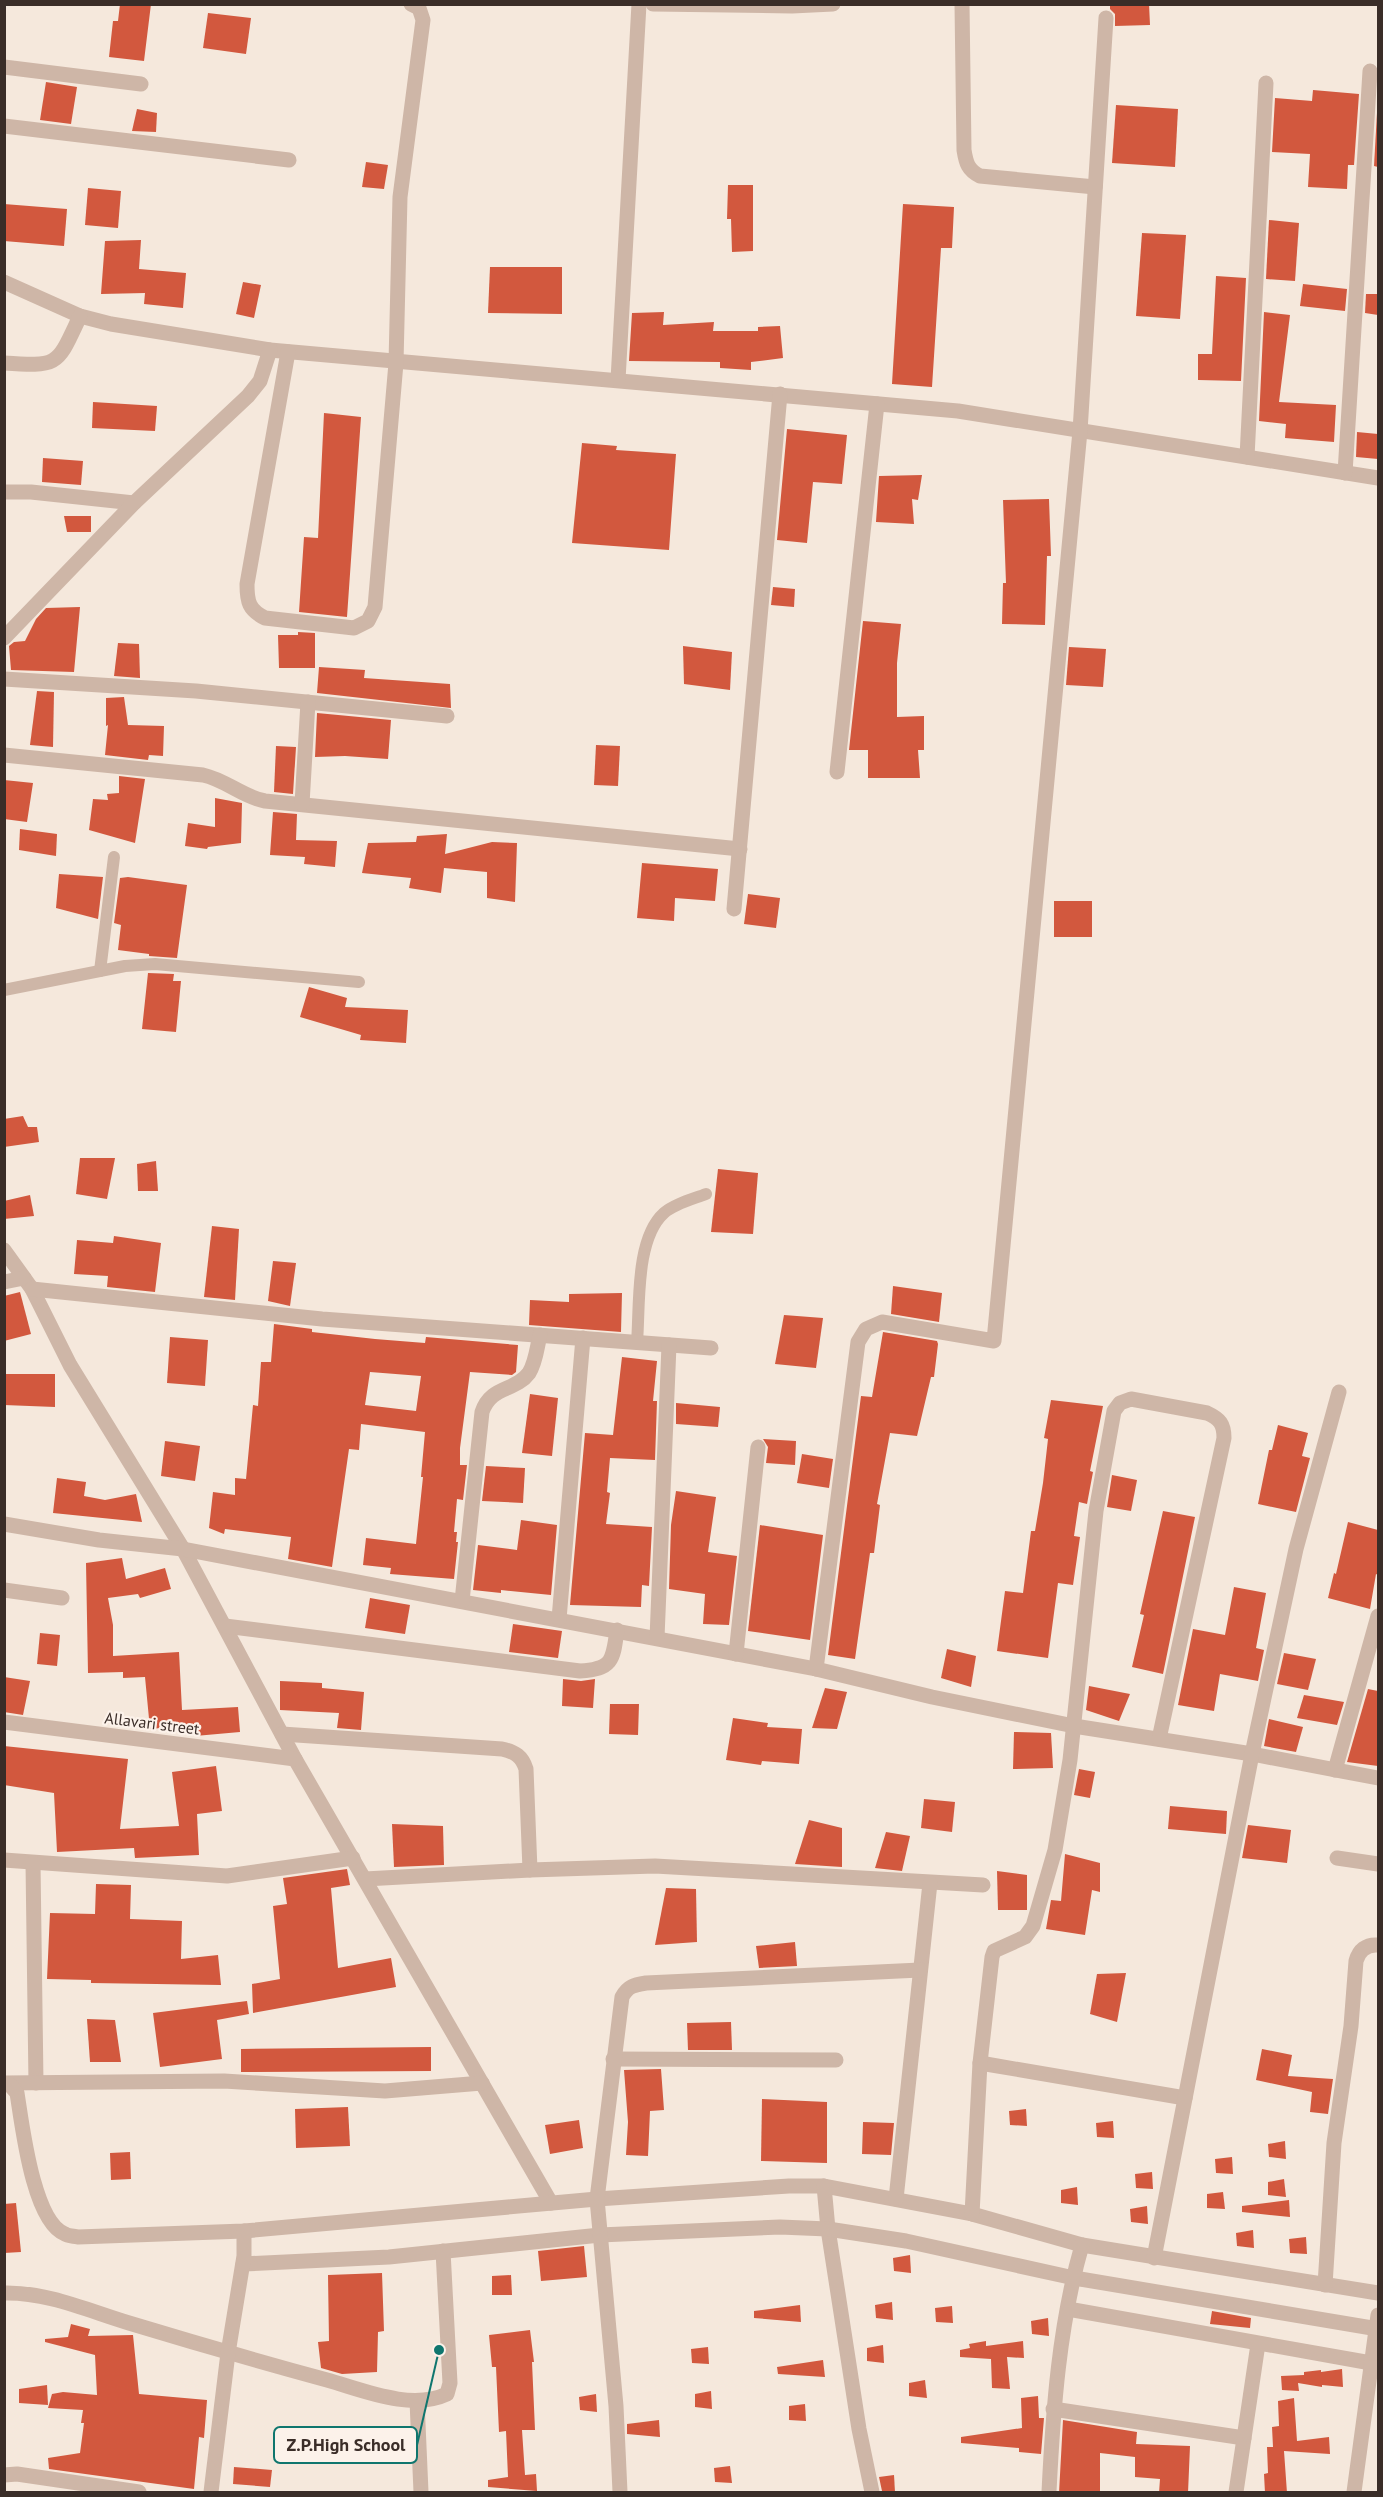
<svg xmlns="http://www.w3.org/2000/svg" width="1383" height="2497" viewBox="0 0 1383 2497" font-family="'PT Sans',sans-serif">
  <style>
    .building { fill: #d2583e; fill-rule: evenodd }
    .lines { fill: none; stroke-linecap: round; stroke-linejoin: round }
    .lane { stroke: #ceb6a7; stroke-width: 12 }
    .street { stroke: #ceb6a7; stroke-width: 15 }
    .labels { text-anchor: middle; stroke-width: 4.5; stroke-linejoin: round; paint-order: stroke }
    .street-label { font-size: 16px; fill: #3a2d28; stroke: #fcf2ea }
    .leader { fill: none; stroke: #0f766e; stroke-width: 2 }
    .callout-dot { fill: #0f766e; stroke: #fcf2ea; stroke-width: 2 }
    .callout { fill: #fcf2ea; stroke: #0f766e; stroke-width: 2 }
    .callout-label { font-size: 18px; text-anchor: middle; font-weight: bold; fill: #3a2d28 }
  </style>
  <rect width="100%" height="100%" fill="#f5e8dc"/>
  <!-- building -->
  <g class="building">
    <polygon points="120,4 151,4 144,61 109,57 113,21 118,21"/>
    <polygon points="1110,4 1149,4 1150,25 1115,26 1115,14 1110,9"/>
    <polygon points="208,13 251,18 246,54 203,48"/>
    <polygon points="46,82 77,87 71,124 40,120"/>
    <polygon points="1313,90 1359,94 1354,165 1348,165 1347,189 1308,187 1310,154 1272,152 1275,98 1312,101"/>
    <polygon points="1378,95 1378,167 1374,166"/>
    <polygon points="1116,105 1178,109 1175,167 1112,163"/>
    <polygon points="137,109 157,113 156,132 132,131"/>
    <polygon points="366,162 388,165 384,189 362,187"/>
    <polygon points="728,185 753,185 753,251 732,252 731,219 727,219"/>
    <polygon points="88,188 121,191 118,228 85,225"/>
    <polygon points="4,204 67,209 64,246 4,241"/>
    <polygon points="903,204 954,207 952,248 941,248 932,387 892,384"/>
    <polygon points="1269,220 1299,223 1295,281 1266,279"/>
    <polygon points="1142,233 1186,235 1180,319 1136,316"/>
    <polygon points="141,240 139,269 186,273 183,308 144,304 145,293 101,294 105,241"/>
    <polygon points="490,267 562,267 562,314 488,313"/>
    <polygon points="1216,276 1246,278 1241,381 1198,380 1198,354 1212,354"/>
    <polygon points="243,282 261,285 254,318 236,314"/>
    <polygon points="1303,284 1347,289 1345,311 1300,306"/>
    <polygon points="1366,294 1378,294 1378,315 1365,313"/>
    <polygon points="664,312 663,325 714,322 713,331 758,331 758,327 780,326 783,358 751,362 751,370 720,368 720,362 629,361 632,313"/>
    <polygon points="1264,312 1290,315 1279,402 1336,405 1334,442 1285,438 1286,424 1259,421"/>
    <polygon points="93,402 157,406 155,431 92,428"/>
    <polygon points="324,413 361,417 347,617 299,612 304,537 318,538"/>
    <polygon points="787,429 847,435 842,484 813,482 807,543 777,540"/>
    <polygon points="1357,432 1378,434 1378,459 1356,457"/>
    <polygon points="582,443 617,446 616,450 676,454 669,550 572,543"/>
    <polygon points="43,458 83,461 81,485 42,482"/>
    <polygon points="922,475 918,500 912,499 914,524 876,522 879,476"/>
    <polygon points="1049,499 1051,556 1047,556 1045,625 1002,624 1003,583 1006,583 1003,500"/>
    <polygon points="64,516 91,516 91,532 67,532"/>
    <polygon points="773,587 795,589 794,607 771,605"/>
    <polygon points="80,607 74,672 11,670 9,646 14,642 25,641 36,619 46,608"/>
    <polygon points="863,621 901,624 897,663 897,717 924,716 924,750 918,750 920,778 868,778 868,750 849,750"/>
    <polygon points="298,632 315,633 315,668 279,668 278,635 298,635"/>
    <polygon points="118,643 139,644 140,678 114,676"/>
    <polygon points="683,646 732,652 730,690 684,684"/>
    <polygon points="1069,647 1106,649 1103,687 1066,685"/>
    <polygon points="319,667 365,670 364,678 450,684 451,708 317,693"/>
    <polygon points="37,691 54,692 53,747 30,745"/>
    <polygon points="124,697 128,725 164,726 163,756 149,755 148,760 105,755 108,725 106,726 106,698"/>
    <polygon points="317,713 391,720 388,759 345,756 315,757"/>
    <polygon points="596,745 620,746 618,786 594,785"/>
    <polygon points="276,746 296,747 293,794 274,792"/>
    <polygon points="119,776 145,779 135,843 89,830 93,799 108,800 107,794 119,793"/>
    <polygon points="4,780 33,783 27,822 4,819"/>
    <polygon points="215,798 242,803 241,843 208,847 207,849 185,846 188,823 215,827"/>
    <polygon points="273,812 297,814 296,840 337,841 335,867 304,864 305,857 270,855"/>
    <polygon points="20,829 57,834 56,856 19,850"/>
    <polygon points="447,834 445,854 492,842 517,843 515,902 487,898 487,872 444,868 441,893 409,888 411,878 362,873 368,843 416,842 417,836"/>
    <polygon points="642,863 718,869 715,901 675,898 674,921 637,918"/>
    <polygon points="59,874 103,877 98,919 56,908"/>
    <polygon points="128,877 187,885 177,958 149,956 149,954 118,950 121,925 114,923 120,878"/>
    <polygon points="748,894 780,898 776,928 744,924"/>
    <rect x="1054" y="901" width="38" height="36"/>
    <polygon points="148,973 174,974 173,981 181,981 176,1032 142,1029"/>
    <polygon points="309,987 347,998 345,1007 408,1010 406,1043 360,1040 361,1035 300,1017"/>
    <polygon points="23,1116 28,1127 37,1127 39,1142 4,1147 4,1119"/>
    <polygon points="80,1158 115,1158 107,1199 76,1194"/>
    <polygon points="156,1161 158,1191 138,1191 137,1164"/>
    <polygon points="718,1169 758,1173 753,1234 711,1232"/>
    <polygon points="30,1195 34,1216 4,1219 4,1201"/>
    <polygon points="212,1226 239,1229 235,1300 204,1297"/>
    <polygon points="114,1236 161,1243 155,1292 107,1287 108,1276 74,1274 77,1240 113,1243"/>
    <polygon points="273,1261 296,1263 290,1306 268,1301"/>
    <polygon points="893,1286 942,1293 939,1322 891,1314"/>
    <polygon points="20,1292 31,1334 4,1341 4,1296"/>
    <polygon points="622,1293 621,1332 529,1325 530,1300 569,1302 569,1294"/>
    <polygon points="784,1315 823,1318 816,1368 775,1364"/>
    <path d="M274 1324 312 1329V1332L375 1339 425 1343 426 1337 518 1345 516 1372 512 1375 470 1372 460 1448V1465H467L463 1500 457 1499 454 1532H457L456 1542H458L454 1579 390 1574 391 1568 363 1565 366 1538 416 1544 423 1477H421L425 1432 361 1424 359 1450 349 1449 332 1567 288 1559 291 1537 225 1529 224 1534 209 1528 213 1492 235 1495V1478L246 1479 253 1405 258 1406 261 1362H271ZM370 1372 421 1376 416 1411 365 1405Z"/>
    <polygon points="883,1332 937,1341 938,1344 934,1377 931,1377 917,1436 890,1433 877,1504 880,1505 874,1553 870,1553 855,1659 828,1655 861,1396 872,1397"/>
    <polygon points="170,1337 208,1340 205,1386 167,1383"/>
    <polygon points="622,1357 657,1361 653,1401 657,1401 655,1460 610,1458 607,1492 610,1493 606,1524 652,1527 649,1586 642,1585 641,1607 570,1605 585,1433 613,1435"/>
    <polygon points="4,1374 55,1374 55,1407 4,1405"/>
    <polygon points="530,1394 558,1398 552,1456 522,1453"/>
    <polygon points="1051,1400 1103,1406 1090,1471 1093,1472 1087,1504 1079,1502 1074,1536 1080,1537 1073,1585 1058,1583 1048,1658 997,1651 1005,1591 1023,1593 1031,1531 1035,1531 1043,1483 1048,1439 1044,1438"/>
    <polygon points="676,1403 720,1407 718,1427 676,1424"/>
    <polygon points="1278,1425 1308,1433 1302,1456 1310,1458 1296,1512 1258,1504 1269,1450 1272,1450"/>
    <polygon points="763,1439 796,1441 795,1465 766,1463 768,1447"/>
    <polygon points="165,1441 200,1446 195,1481 161,1476"/>
    <polygon points="802,1454 833,1459 829,1488 797,1483"/>
    <polygon points="486,1466 525,1468 523,1503 482,1501"/>
    <polygon points="1112,1475 1137,1480 1131,1511 1107,1507"/>
    <polygon points="57,1478 86,1482 84,1496 105,1500 136,1494 142,1522 53,1513"/>
    <polygon points="676,1491 716,1497 708,1552 737,1556 729,1625 703,1624 705,1594 669,1589 671,1525"/>
    <polygon points="1163,1511 1195,1517 1163,1674 1132,1667 1144,1615 1140,1614"/>
    <polygon points="521,1520 557,1525 551,1595 501,1590 501,1593 473,1590 478,1545 517,1550"/>
    <polygon points="1348,1522 1378,1530 1378,1575 1376,1574 1370,1609 1328,1598 1334,1573 1336,1574"/>
    <polygon points="760,1525 823,1535 810,1640 748,1631"/>
    <polygon points="122,1558 126,1579 165,1568 171,1589 140,1598 138,1594 108,1598 113,1625 113,1656 179,1652 182,1710 238,1707 240,1732 195,1736 194,1725 150,1729 145,1677 123,1678 123,1672 88,1673 86,1563"/>
    <polygon points="1234,1587 1266,1593 1256,1648 1264,1650 1258,1681 1220,1674 1214,1711 1178,1705 1193,1629 1225,1635"/>
    <polygon points="370,1598 410,1605 405,1634 365,1628"/>
    <polygon points="513,1624 562,1631 558,1658 509,1652"/>
    <polygon points="40,1633 60,1635 57,1666 37,1664"/>
    <polygon points="947,1649 976,1656 971,1687 941,1678"/>
    <polygon points="1284,1653 1316,1659 1308,1690 1277,1684"/>
    <polygon points="4,1677 30,1681 23,1715 4,1712"/>
    <polygon points="563,1679 581,1681 595,1679 593,1708 562,1706"/>
    <polygon points="280,1681 322,1683 322,1688 364,1692 361,1730 337,1728 339,1713 280,1710"/>
    <polygon points="1089,1686 1130,1694 1119,1721 1086,1710"/>
    <polygon points="825,1688 847,1692 837,1729 812,1728"/>
    <polygon points="1368,1689 1378,1691 1378,1766 1347,1762"/>
    <polygon points="1304,1695 1344,1702 1337,1725 1297,1718"/>
    <polygon points="610,1704 639,1704 638,1735 609,1734"/>
    <polygon points="733,1718 768,1723 767,1727 802,1729 799,1764 762,1761 761,1765 726,1760"/>
    <polygon points="1269,1719 1303,1727 1296,1752 1264,1746"/>
    <polygon points="1014,1732 1051,1733 1053,1768 1013,1769"/>
    <polygon points="4,1746 128,1759 120,1829 179,1826 172,1772 216,1766 222,1811 197,1814 199,1855 135,1858 134,1848 57,1852 54,1793 4,1785"/>
    <polygon points="1079,1769 1095,1772 1090,1798 1074,1795"/>
    <polygon points="924,1799 955,1802 952,1832 921,1828"/>
    <polygon points="1170,1806 1227,1811 1226,1834 1168,1829"/>
    <polygon points="809,1820 842,1828 842,1867 795,1864"/>
    <polygon points="392,1824 443,1826 444,1865 394,1867"/>
    <polygon points="1248,1825 1291,1830 1287,1863 1242,1858"/>
    <polygon points="886,1832 910,1836 902,1871 875,1868"/>
    <polygon points="1065,1854 1100,1863 1100,1892 1092,1890 1085,1935 1046,1929 1051,1900 1061,1901"/>
    <polygon points="347,1869 350,1885 331,1888 338,1968 391,1958 396,1987 253,2013 252,1984 280,1979 273,1906 287,1904 283,1878"/>
    <polygon points="997,1871 1027,1875 1027,1910 998,1910"/>
    <polygon points="96,1884 131,1885 130,1919 182,1921 181,1959 218,1955 221,1985 91,1983 91,1980 47,1979 50,1913 95,1914"/>
    <polygon points="666,1888 696,1889 697,1942 655,1945"/>
    <polygon points="795,1942 797,1966 759,1968 756,1946"/>
    <polygon points="1126,1973 1117,2022 1090,2014 1097,1974"/>
    <polygon points="247,2001 249,2014 217,2020 222,2059 160,2067 153,2013"/>
    <polygon points="87,2019 115,2020 121,2062 90,2062"/>
    <polygon points="731,2022 732,2050 688,2050 687,2023"/>
    <polygon points="431,2047 431,2071 241,2072 241,2049"/>
    <polygon points="1262,2049 1292,2055 1288,2076 1333,2079 1328,2114 1310,2112 1312,2092 1256,2080"/>
    <polygon points="661,2069 664,2110 650,2111 648,2156 626,2155 628,2122 624,2070"/>
    <polygon points="762,2099 827,2102 827,2163 761,2161"/>
    <polygon points="348,2107 350,2146 296,2148 295,2109"/>
    <polygon points="1026,2109 1027,2126 1010,2125 1009,2111"/>
    <polygon points="579,2120 583,2148 550,2154 545,2125"/>
    <polygon points="1113,2121 1114,2138 1097,2137 1096,2123"/>
    <polygon points="863,2122 894,2123 891,2155 862,2154"/>
    <polygon points="1285,2141 1286,2159 1269,2157 1268,2144"/>
    <polygon points="130,2152 131,2179 111,2180 110,2153"/>
    <polygon points="1232,2157 1233,2174 1216,2173 1215,2159"/>
    <polygon points="1152,2172 1153,2189 1136,2188 1135,2174"/>
    <polygon points="1284,2179 1286,2197 1268,2195 1268,2182"/>
    <polygon points="1077,2187 1078,2205 1061,2203 1061,2190"/>
    <polygon points="1223,2192 1225,2209 1207,2208 1207,2194"/>
    <polygon points="1289,2200 1290,2217 1242,2212 1242,2206"/>
    <polygon points="16,2203 21,2252 4,2253 4,2204"/>
    <polygon points="1147,2206 1148,2224 1131,2222 1130,2209"/>
    <polygon points="1253,2230 1254,2248 1237,2246 1236,2233"/>
    <polygon points="1306,2237 1307,2254 1290,2253 1289,2239"/>
    <polygon points="584,2246 587,2277 541,2281 538,2251"/>
    <polygon points="910,2255 911,2273 894,2271 893,2258"/>
    <polygon points="382,2273 384,2331 378,2332 377,2372 342,2374 321,2368 318,2342 329,2341 328,2275"/>
    <polygon points="511,2275 512,2295 492,2295 492,2276"/>
    <polygon points="892,2302 893,2320 876,2318 875,2305"/>
    <polygon points="800,2305 801,2322 754,2318 754,2311"/>
    <polygon points="952,2306 953,2323 936,2322 935,2308"/>
    <polygon points="1212,2311 1251,2318 1250,2328 1210,2324"/>
    <polygon points="1048,2318 1049,2336 1032,2334 1031,2321"/>
    <polygon points="71,2324 90,2329 88,2336 133,2335 139,2394 207,2400 204,2438 199,2437 194,2489 49,2469 48,2458 80,2453 84,2423 81,2423 83,2410 48,2408 52,2394 63,2392 97,2395 95,2355 45,2342 45,2339 68,2337"/>
    <polygon points="530,2330 534,2362 532,2362 535,2430 522,2430 525,2475 536,2474 537,2491 488,2487 488,2480 508,2477 506,2431 499,2432 496,2367 492,2367 489,2335"/>
    <polygon points="986,2341 986,2346 1023,2341 1024,2358 1007,2357 1010,2389 992,2388 991,2359 960,2357 960,2350 970,2348 969,2344"/>
    <polygon points="883,2345 884,2363 867,2361 867,2348"/>
    <polygon points="708,2347 709,2364 692,2363 691,2349"/>
    <polygon points="823,2360 825,2377 778,2374 777,2367"/>
    <polygon points="1342,2369 1343,2387 1322,2385 1322,2387 1298,2383 1299,2391 1282,2390 1281,2376 1304,2375 1304,2372 1321,2370 1321,2372"/>
    <polygon points="925,2380 927,2398 909,2396 909,2383"/>
    <polygon points="47,2385 48,2405 19,2403 19,2389"/>
    <polygon points="711,2391 712,2409 695,2407 695,2394"/>
    <polygon points="596,2394 597,2412 580,2410 579,2397"/>
    <polygon points="1038,2396 1039,2418 1044,2418 1041,2454 1019,2452 1019,2448 961,2443 961,2437 1022,2428 1021,2398"/>
    <polygon points="1294,2398 1297,2441 1329,2437 1330,2454 1284,2451 1287,2493 1265,2493 1264,2474 1268,2473 1267,2447 1273,2447 1272,2427 1279,2426 1278,2401"/>
    <polygon points="805,2404 806,2421 789,2420 789,2406"/>
    <polygon points="659,2420 660,2437 627,2434 627,2424"/>
    <polygon points="1063,2420 1137,2432 1136,2444 1190,2446 1188,2493 1159,2493 1160,2479 1135,2477 1135,2457 1100,2453 1100,2493 1059,2493"/>
    <polygon points="730,2466 732,2483 715,2482 714,2468"/>
    <polygon points="234,2467 272,2470 270,2487 233,2484"/>
    <polygon points="894,2475 895,2492 882,2491 879,2477"/>
  </g>
  <g class="lines">
    <!-- lane -->
    <g class="lane">
      <polyline points="100,971 114,857"/>
      <polyline points="4,990 125,966 155,964 359,982"/>
      <path d="M637 1342C640 1306 635 1239 664 1213 674 1204 693 1199 706 1194"/>
    </g>
    <!-- street -->
    <g class="street">
      <polyline points="653,4 792,6 833,4"/>
      <path d="M962 4 964 150C966 163 968 170 980 176L1095 187"/>
      <polyline points="4,67 141,84"/>
      <polyline points="4,126 289,160"/>
      <polyline points="4,282 80,316 111,324 270,350 958,411 1378,478"/>
      <path d="M288 352 247 584C247 602 249 610 265 618L354 628 368 621 375 607 396 363 400 197 423 20 419 8 411 4"/>
      <path d="M4 363C60 367 57 365 80 316"/>
      <polyline points="618,380 639,4"/>
      <polyline points="1247,457 1266,83"/>
      <polyline points="1345,473 1370,71"/>
      <polyline points="4,492 31,492 134,503"/>
      <polyline points="4,638 134,503 248,396 260,381 270,350"/>
      <polyline points="4,679 196,691 447,716"/>
      <path d="M4 755 203 775C226 780 243 797 265 801L740 849"/>
      <polyline points="837,772 877,404"/>
      <polyline points="302,804 308,702"/>
      <polyline points="734,909 780,394"/>
      <polyline points="4,1250 32,1289 70,1365 183,1549 295,1759 551,2203"/>
      <polyline points="4,1282 24,1278"/>
      <polyline points="32,1289 322,1319 711,1348"/>
      <polyline points="4,1524 99,1540 183,1549 816,1669 932,1697 1074,1726 1252,1754 1378,1778"/>
      <polyline points="4,1590 62,1598"/>
      <path d="M462 1601 482 1412C491 1385 515 1392 529 1373 536 1362 537 1347 540 1335"/>
      <polyline points="559,1619 583,1338"/>
      <path d="M225 1626 580 1671C613 1669 613 1660 617 1630"/>
      <polyline points="657,1638 669,1345"/>
      <polyline points="736,1654 758,1447"/>
      <polyline points="816,1669 858,1342 866,1329 882,1322 994,1341 1080,431 1106,18"/>
      <polyline points="4,1722 295,1759"/>
      <path d="M282 1734 502 1749C515 1752 522 1756 526 1769L530 1870"/>
      <polyline points="1335,1770 1378,1616"/>
      <polyline points="1337,1858 1378,1864"/>
      <polyline points="4,1860 227,1876 353,1858"/>
      <polyline points="33,1863 36,2083"/>
      <polyline points="365,1879 530,1870 655,1866 983,1885"/>
      <polyline points="613,2059 836,2060"/>
      <polyline points="980,2063 1185,2098"/>
      <polyline points="4,2083 224,2081 385,2091 482,2083"/>
      <path d="M9 2084 17 2093C22 2124 33 2222 65 2234 68 2236 74 2236 78 2237L244 2231 597 2199 789 2186H824L972 2214 1082 2245 1378 2293"/>
      <polyline points="824,2186 828,2229 859,2429 872,2492"/>
      <polyline points="896,2199 930,1883"/>
      <path d="M972 2214 980 2063 992 1957 994 1951 1025 1937 1033 1926 1055 1850 1070 1760 1096 1511 1114 1411 1120 1403 1131 1399 1207 1413C1220 1419 1224 1424 1224 1438L1159 1739"/>
      <polyline points="1154,2258 1252,1754 1296,1549 1339,1392"/>
      <polyline points="243,2264 389,2257 600,2235 780,2227 828,2229 906,2241 1074,2278 1378,2329"/>
      <path d="M1325 2285 1334 2143 1351 2026 1356 1961C1359 1950 1366 1944 1378 1945"/>
      <path d="M4 2293C47 2292 89 2311 129 2323 195 2343 261 2362 327 2380 363 2390 411 2411 447 2394L450 2383 443 2251"/>
      <polyline points="1068,2309 1371,2363"/>
      <polyline points="417,2401 421,2492"/>
      <polyline points="1053,2409 1244,2438"/>
      <polyline points="4,2475 17,2474 139,2492"/>
      <polyline points="211,2492 228,2353 244,2256 244,2231"/>
      <path d="M620 2492 616 2406 597 2199 622 1997C628 1986 634 1985 646 1983L920 1970"/>
      <path d="M1049 2492C1053 2410 1059 2325 1082 2245"/>
      <polyline points="1236,2492 1258,2344"/>
      <polyline points="1354,2492 1378,2315"/>
    </g>
  </g>
  <g class="labels">
    <!-- street labels -->
    <g class="street-label">
      <text transform="translate(152 1723) rotate(7)" y="6">Allavari street</text>
    </g>
  </g>
  <!-- callouts -->
  <path class="leader" d="M439 2350L417 2445"/>
  <circle class="callout-dot" cx="439" cy="2350" r="6"/>
  <rect class="callout" x="274" y="2427" width="143" height="36" rx="6"/>
  <g class="callout-label">
    <text x="346" y="2451">Z.P.High School</text>
  </g>
  <!-- border -->
  <rect width="1383" height="2497" fill="none" stroke="#3a2d28" stroke-width="12"/>
</svg>
